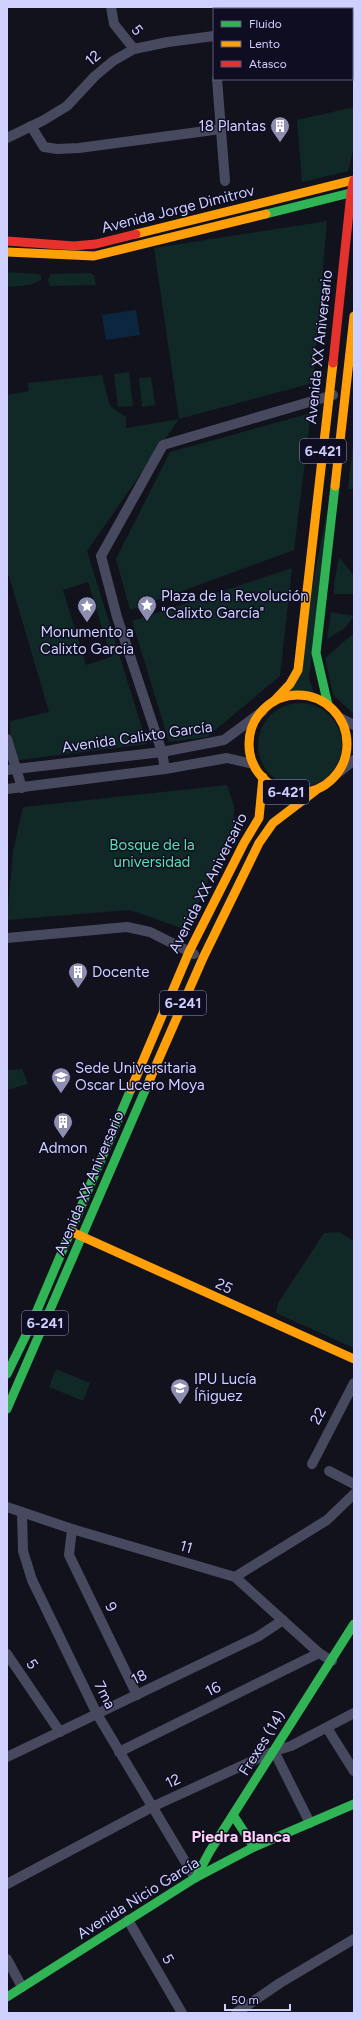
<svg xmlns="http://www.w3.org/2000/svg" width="361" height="2020" viewBox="0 0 361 2020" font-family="Figtree,sans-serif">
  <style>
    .green { fill: #102826; fill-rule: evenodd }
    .water { fill: #0c2640 }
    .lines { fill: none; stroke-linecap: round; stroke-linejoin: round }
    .street { stroke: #47495e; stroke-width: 10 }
    .fast { stroke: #30b455; stroke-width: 9 }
    .slow { stroke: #ff9f0a; stroke-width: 9 }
    .jam { stroke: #e5322d; stroke-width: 9 }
    .labels { text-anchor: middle; stroke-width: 3; stroke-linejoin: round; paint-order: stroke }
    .shield { fill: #0e0d22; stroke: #9596bd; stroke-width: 1 }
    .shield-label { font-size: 14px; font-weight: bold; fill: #cfd0ff }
    .street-label { font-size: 15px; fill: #cfd0ff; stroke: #0e0d22 }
    .poi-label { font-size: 15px; fill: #cfd0ff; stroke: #0e0d22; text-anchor: start }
    .park-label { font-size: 15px; fill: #5ae0aa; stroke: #0e0d22 }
    .neighbourhood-label { font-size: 16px; font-weight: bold; fill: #ffd1f5; stroke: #0e0d22 }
  </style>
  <rect width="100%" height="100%" fill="#12121d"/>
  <!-- green -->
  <g class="green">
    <polygon points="354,107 354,147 348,171 302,182 297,120"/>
    <path d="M327 221 313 383 179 419 87 551 147 744 11 761 10 721 49 712 9 576H7V395L29 391 28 383 102 375 110 406 126 417V428L179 419 154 248ZM88 582 111 657 86 665 63 590Z"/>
    <polygon points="7,272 38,274 41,276 41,280 30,285 7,287"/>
    <polygon points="91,273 94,276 96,285 50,286 48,280 51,274"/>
    <polygon points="129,372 133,406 118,407 114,374"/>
    <polygon points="151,377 155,405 142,407 139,378"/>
    <polygon points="311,413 294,550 130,610 116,559 170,452"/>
    <polygon points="354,436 354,489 348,489"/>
    <polygon points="328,507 309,679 314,693 290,694"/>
    <polygon points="339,557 354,576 354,594 334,594 334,583"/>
    <polygon points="292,568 280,676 207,737 169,742 132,621"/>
    <polygon points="331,612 354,616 345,628 327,639"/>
    <polygon points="354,633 354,714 333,695 325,658"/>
    <circle cx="300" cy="745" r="42"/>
    <polygon points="227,785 234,806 234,829 216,862 187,930 130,910 7,920 13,851 23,807"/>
    <polygon points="22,1069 28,1084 7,1090 7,1070"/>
    <polygon points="339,1232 354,1241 354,1348 276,1313 278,1303 324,1233"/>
    <polygon points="56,1369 90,1383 83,1401 49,1387"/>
  </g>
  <!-- water -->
  <polygon class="water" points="136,310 140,335 106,340 102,315"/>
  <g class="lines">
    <!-- street -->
    <g class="street">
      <polyline points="111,7 114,24 134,49"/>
      <polyline points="352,21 354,21"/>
      <polyline points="217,79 225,181"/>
      <polyline points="31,126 44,147 57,149 79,148 221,129"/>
      <polyline points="7,138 44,120 67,106 95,76 113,61 134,49 168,42 214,36"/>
      <polyline points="340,718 354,725"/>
      <polyline points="7,739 22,788"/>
      <polyline points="165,769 162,752 117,617 101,556 163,445 333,395"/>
      <polyline points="7,770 162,752 224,740 263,711"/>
      <polyline points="339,772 354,760"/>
      <polyline points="7,789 165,769 227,758 253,764"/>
      <polyline points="7,938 127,927 150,932 194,954"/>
      <polyline points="312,1464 354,1383"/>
      <polyline points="329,1471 354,1484"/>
      <polyline points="7,1507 72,1529 235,1577 319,1653 332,1661"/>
      <polyline points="22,1512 23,1551 32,1580 97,1714 195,1878"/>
      <polyline points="72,1529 69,1555 137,1695"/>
      <polyline points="235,1577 327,1520 354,1494"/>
      <polyline points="7,1654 60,1732"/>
      <polyline points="327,1728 354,1771"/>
      <polyline points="274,1751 310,1823"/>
      <polyline points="119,1752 319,1653"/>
      <polyline points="7,1757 259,1636 283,1620"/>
      <polyline points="7,1884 152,1807 274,1751 291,1746 354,1713"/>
      <polyline points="128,1920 182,2013"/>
      <polyline points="7,1959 22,1987"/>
      <polyline points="236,2013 280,1983 354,1939"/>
    </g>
    <!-- fast -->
    <g class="fast">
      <polyline points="266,214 354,192"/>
      <polyline points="328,705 316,653 335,486"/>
      <polyline points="7,1374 30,1327 131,1089"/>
      <polyline points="7,1409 150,1079"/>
      <polyline points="233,1815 254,1847"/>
      <polyline points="196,1877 210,1851 354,1624"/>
      <polyline points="7,1997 195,1878 254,1847 354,1804"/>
    </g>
    <!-- slow -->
    <g class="slow">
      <polyline points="136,234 354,180"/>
      <polyline points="7,252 94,256 266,214"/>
      <polyline points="335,486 354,316"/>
      <circle cx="298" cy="744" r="49"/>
      <polyline points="274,701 290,684 298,670 333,363"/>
      <polyline points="150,1079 203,958 259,843 273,823 315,791"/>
      <polyline points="131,1089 189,952 244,843 259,818 263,777"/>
      <polyline points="72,1232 354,1359"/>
    </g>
    <!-- jam -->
    <g class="jam">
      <polyline points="7,241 74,246 96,244 136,234"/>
      <polyline points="333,363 351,193 354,180"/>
    </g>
  </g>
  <!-- icons -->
  <defs>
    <g id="building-pin" transform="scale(1)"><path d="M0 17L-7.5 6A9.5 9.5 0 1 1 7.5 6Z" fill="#8d8eb0" stroke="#0e0d22"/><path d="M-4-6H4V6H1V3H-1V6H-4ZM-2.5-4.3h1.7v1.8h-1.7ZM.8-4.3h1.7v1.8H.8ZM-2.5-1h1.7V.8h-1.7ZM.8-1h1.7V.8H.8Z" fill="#fff"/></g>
    <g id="sight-pin" transform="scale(1)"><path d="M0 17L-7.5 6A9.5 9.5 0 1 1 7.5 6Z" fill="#8d8eb0" stroke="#0e0d22"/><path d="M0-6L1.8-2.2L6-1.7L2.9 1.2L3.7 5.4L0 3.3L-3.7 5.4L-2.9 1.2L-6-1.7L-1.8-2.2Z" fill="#fff"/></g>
    <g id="university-pin" transform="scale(1)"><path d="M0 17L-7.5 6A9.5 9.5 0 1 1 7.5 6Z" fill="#8d8eb0" stroke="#0e0d22"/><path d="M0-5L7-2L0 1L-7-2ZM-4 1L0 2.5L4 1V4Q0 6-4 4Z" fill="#fff"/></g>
    <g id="school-pin" transform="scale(1)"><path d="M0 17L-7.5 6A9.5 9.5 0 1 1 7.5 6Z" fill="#8d8eb0" stroke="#0e0d22"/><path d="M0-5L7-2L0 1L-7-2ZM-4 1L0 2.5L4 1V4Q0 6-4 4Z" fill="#fff"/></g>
  </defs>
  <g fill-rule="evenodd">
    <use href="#building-pin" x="280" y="126"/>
    <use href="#sight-pin" x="147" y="605"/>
    <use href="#sight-pin" x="87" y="606"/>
    <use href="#building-pin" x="78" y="972"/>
    <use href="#university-pin" x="61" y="1077"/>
    <use href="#building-pin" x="63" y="1122"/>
    <use href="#school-pin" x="180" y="1388"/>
  </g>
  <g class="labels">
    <!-- shield labels -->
    <g class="shield">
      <rect x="300" y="439" width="46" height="24" rx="3"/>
      <rect x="263" y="780" width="46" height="24" rx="3"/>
      <rect x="160" y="991" width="46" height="24" rx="3"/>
      <rect x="22" y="1311" width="46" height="24" rx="3"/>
    </g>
    <g class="shield-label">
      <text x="323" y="456">6-421</text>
      <text x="286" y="797">6-421</text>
      <text x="183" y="1008">6-241</text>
      <text x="45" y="1328">6-241</text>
    </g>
    <!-- street labels -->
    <g class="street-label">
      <text transform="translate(137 30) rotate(51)" y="5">5</text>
      <text transform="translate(93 58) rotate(-40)" y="5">12</text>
      <text transform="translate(178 209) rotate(-14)" y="5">Avenida Jorge Dimitrov</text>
      <text transform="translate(319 347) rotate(-84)" y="5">Avenida XX Aniversario</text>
      <text transform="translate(137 737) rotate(-8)" y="5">Avenida Calixto García</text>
      <text transform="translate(208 883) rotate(-63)" y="5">Avenida XX Aniversario</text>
      <text transform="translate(89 1183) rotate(-67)" y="5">Avenida XX Aniversario</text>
      <text transform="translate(224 1286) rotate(25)" y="5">25</text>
      <text transform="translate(318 1416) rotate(-62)" y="5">22</text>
      <text transform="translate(186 1547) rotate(16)" y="5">11</text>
      <text transform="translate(111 1607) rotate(64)" y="5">9</text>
      <text transform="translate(32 1664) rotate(56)" y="5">5</text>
      <text transform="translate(139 1677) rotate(-27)" y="5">18</text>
      <text transform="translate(213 1689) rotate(-26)" y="5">16</text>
      <text transform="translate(105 1695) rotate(63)" y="5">7ma</text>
      <text transform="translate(262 1743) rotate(-58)" y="5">Frexes (14)</text>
      <text transform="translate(173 1781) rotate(-25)" y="5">12</text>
      <text transform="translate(138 1898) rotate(-32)" y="5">Avenida Nicio García</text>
      <text transform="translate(168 1959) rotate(60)" y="5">5</text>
    </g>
    <!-- poi labels -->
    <g class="poi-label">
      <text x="266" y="131" text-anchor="end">18 Plantas</text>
      <text x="161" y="601">Plaza de la Revolución<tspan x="161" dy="17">"Calixto García"</tspan></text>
      <text x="87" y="637" text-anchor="middle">Monumento a<tspan x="87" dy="17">Calixto García</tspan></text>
      <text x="92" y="977">Docente</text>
      <text x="75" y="1073">Sede Universitaria<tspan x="75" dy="17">Oscar Lucero Moya</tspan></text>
      <text x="63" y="1153" text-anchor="middle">Admon</text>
      <text x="194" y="1384">IPU Lucía<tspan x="194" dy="17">Íñiguez</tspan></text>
    </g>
    <!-- park labels -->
    <g class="park-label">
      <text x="152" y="850">Bosque de la<tspan x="152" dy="17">universidad</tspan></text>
    </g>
    <!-- neighbourhood labels -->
    <g class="neighbourhood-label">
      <text x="241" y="1842">Piedra Blanca</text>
    </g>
  </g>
  <!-- border -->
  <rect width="361" height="2020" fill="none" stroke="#cfd0ff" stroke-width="16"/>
  <!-- legend -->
  <rect x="213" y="8" width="140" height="72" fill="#0e0d22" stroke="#5b5b7a"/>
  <rect x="221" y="21" width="20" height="6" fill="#30b455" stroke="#5b5b7a"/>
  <text x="249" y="28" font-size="12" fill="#cfd0ff">Fluido</text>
  <rect x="221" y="41" width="20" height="6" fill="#ff9f0a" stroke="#5b5b7a"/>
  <text x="249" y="48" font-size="12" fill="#cfd0ff">Lento</text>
  <rect x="221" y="61" width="20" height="6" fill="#e5322d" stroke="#5b5b7a"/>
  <text x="249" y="68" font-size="12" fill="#cfd0ff">Atasco</text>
  <!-- scale -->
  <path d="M225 2004v6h65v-6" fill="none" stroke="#cfd0ff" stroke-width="2"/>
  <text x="231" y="2004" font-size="12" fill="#cfd0ff" stroke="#0e0d22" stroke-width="3" paint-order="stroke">50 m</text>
</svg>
